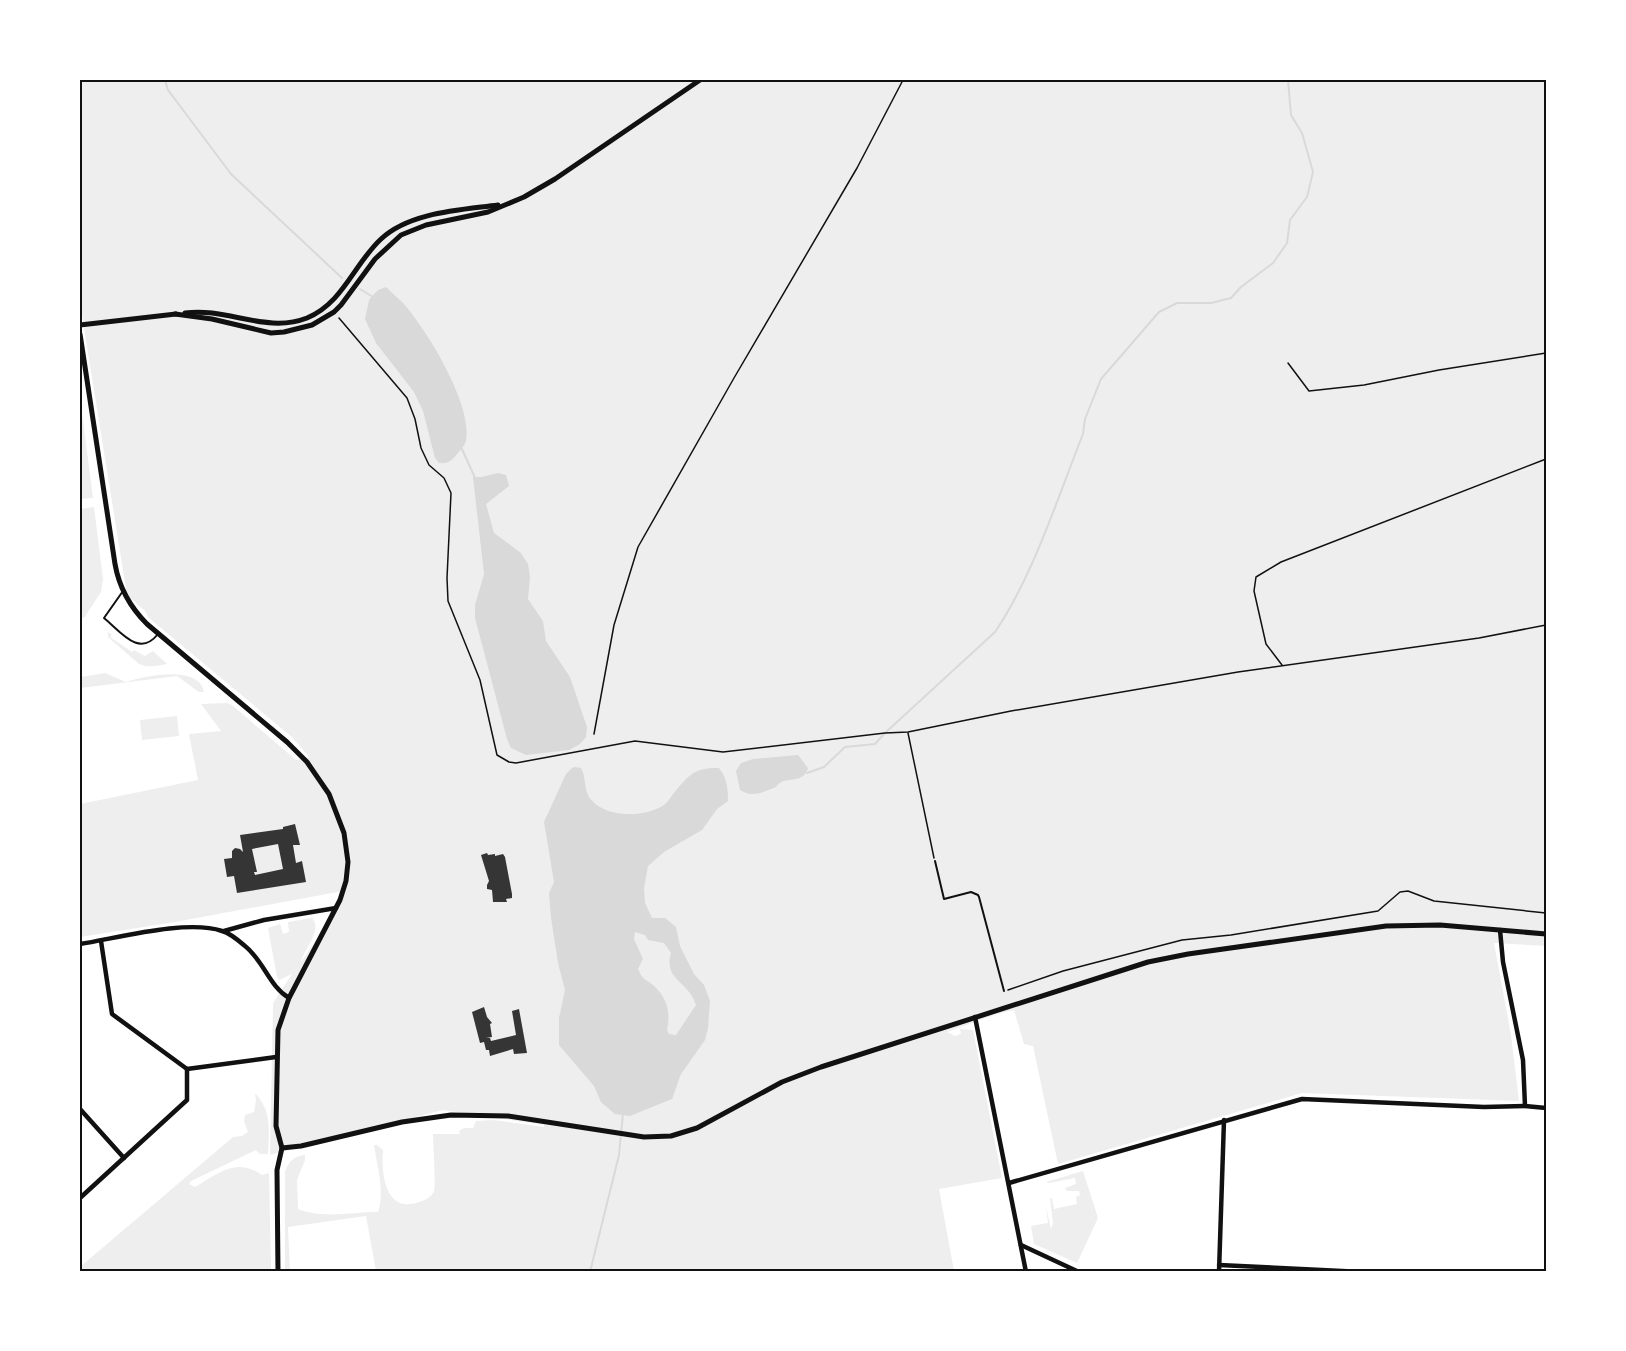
<svg xmlns="http://www.w3.org/2000/svg" width="1626" height="1351" viewBox="0 0 1626 1351" font-family="'Titillium Web',sans-serif">
  <style>
    .green { fill: #eee }
    .water { fill: #d9d9d9; fill-rule: evenodd }
    .lines { fill: none; stroke-linecap: round; stroke-linejoin: round }
    .stream { stroke: #d9d9d9; stroke-width: 2 }
    .building { fill: #353535; fill-rule: evenodd }
    .path { stroke: #111; stroke-width: 1.5 }
    .service { stroke: #111; stroke-width: 2 }
    .minor { stroke: #111; stroke-width: 4.5 }
    .tertiary { stroke: #111; stroke-width: 5 }
    .neatline { fill: none; stroke: #111; stroke-width: 2 }
  </style>
  <rect width="100%" height="100%" fill="#fff"/>
  <!-- green -->
  <g class="green">
    <path d="M80 80H1546V946L1494 943 1511 1035 1519 1101 1302 1093 1058 1164 1033 1046 1024 1044 1014 1010 997 1014 947 1032 955 1036 961 1034 960 1029 973 1030 1002 1178 939 1189 954 1271H376L366 1216 288 1227 290 1271H285V1171C290 1160 293 1157 305 1155V1160L297 1180 298 1209C322 1219 352 1212 378 1212 385 1191 377 1166 374 1145H377L383 1150C381 1173 385 1214 419 1202 425 1200 431 1198 434 1191 436 1183 433 1145 433 1134H460L459 1131 464 1128H473L476 1121 494 1120 544 1127V1125L443 1110 270 1155 273 1003 292 974 279 980 277 977 268 928 280 924 283 934 289 932 288 922 312 918C323 930 304 949 301 962L343 901V891L175 922 80 937V804L198 780 189 734 221 731 201 704 227 703 232 705 296 760 309 757 292 737 149 618 145 611 127 595 80 303Z"/>
    <polygon points="80,397 93,498 82,499 80,485"/>
    <polygon points="94,507 103,579 101,592 84,618 80,616 80,509"/>
    <path d="M108 632 112 635 110 637 132 652 134 650 145 656 153 651 167 664C157 666 148 668 139 664L108 637Z"/>
    <path d="M105 673 126 682C144 676 199 664 204 692H199L177 676 81 688 80 681 81 677Z"/>
    <polygon points="177,716 179,736 142,740 140,720"/>
    <path d="M255 1093C272 1111 269 1130 268 1154H260L256 1150 191 1181 189 1184 195 1187C219 1173 236 1157 262 1175L269 1173 271 1271H80V1267L233 1137 242 1136 248 1132 244 1121 245 1115 254 1112 256 1101Z"/>
    <polygon points="1083,1171 1098,1218 1077,1263 1034,1244 1031,1226 1048,1223 1046,1207 1051,1229 1053,1223 1050,1198 1052,1198 1054,1209 1077,1204 1076,1197 1080,1195 1079,1191 1067,1191 1065,1188 1076,1184 1075,1178 1049,1183 1046,1182"/>
  </g>
  <!-- water -->
  <g class="water">
    <path d="M386 287C392 293 398 298 403 303 427 330 473 405 466 441 465 445 461 449 458 453 452 460 449 464 439 463L435 458 423 411 414 392 376 343 365 319 369 300 378 290Z"/>
    <polygon points="498,473 506,475 509,486 486,504 494,533 521,553 528,564 530,577 528,599 543,621 546,641 570,677 587,727 586,737 580,744 569,750 526,755 511,748 507,739 475,618 475,605 484,574 473,477 482,477"/>
    <path d="M798 755 808 768C803 786 784 774 776 787 763 792 752 798 740 790L736 771 741 763 753 759Z"/>
    <path d="M575 767 581 768C586 776 584 787 588 795 601 819 645 818 664 805 668 802 670 798 673 794 688 776 694 767 719 768 727 778 728 788 728 801L717 809 702 830 664 852 648 866 644 888 645 903 652 918H665L676 927 680 946 694 974 704 985 710 1001 708 1028 705 1040 681 1074 672 1099 630 1116 615 1114 601 1102 594 1086 559 1045V1018L565 990 558 963 551 918 549 893 554 882 544 822 566 774 572 768ZM635 932 645 935 648 940 664 943 671 953C663 980 689 981 696 1005L676 1035 669 1034 667 1030C671 1013 667 998 654 986 645 978 643 981 638 969L643 959 634 939Z"/>
  </g>
  <g class="lines">
    <!-- stream -->
    <g class="stream">
      <polyline points="165,80 168,90 231,174 342,278"/>
      <polyline points="360,289 373,297"/>
      <polyline points="461,447 476,480"/>
      <path d="M807 773 824 767 845 747 875 744 885 733 995 632C1033 576 1058 497 1083 434L1085 419 1101 379 1159 312 1177 303H1211L1231 298 1241 287 1273 263 1287 243 1290 220 1307 197 1313 172 1302 133 1291 115 1288 80"/>
      <polyline points="590,1272 619,1155 623,1113"/>
    </g>
  </g>
  <!-- building -->
  <g class="building">
    <path d="M295 824 300 845H293L296 863 302 861 306 882 237 893 234 876 227 877 224 859 232 858V851L235 848 240 849 243 852 240 835 283 829V827ZM278 844 283 869 255 875 254 872H257L252 849Z"/>
    <polygon points="487,853 488,855 495,854 495,856 503,854 505,857 512,894 512,898 506,899 507,902 493,902 492,890 487,889 487,885 489,881 481,855"/>
    <polygon points="484,1007 487,1017 492,1023 490,1024 492,1037 486,1038 490,1038 491,1041 516,1035 512,1011 519,1009 527,1053 514,1054 513,1049 490,1056 489,1050 486,1050 484,1042 480,1043 472,1012"/>
  </g>
  <g class="lines">
    <!-- path -->
    <g class="path">
      <polyline points="339,318 407,398 415,419 421,448 429,465 444,478 451,493 447,578 448,601 480,680 497,755 509,762 516,763 635,741 723,752 885,733 908,732 1011,711 1238,672 1479,638 1546,625"/>
      <polyline points="1288,363 1309,391 1364,385 1439,370 1546,353"/>
      <polyline points="1282,665 1266,644 1254,591 1256,577 1281,562 1546,459"/>
      <polyline points="908,733 934,858"/>
      <polyline points="594,734 614,625 638,547 734,378 857,168 903,80"/>
      <polyline points="1008,990 1063,971 1182,940 1231,935 1378,911 1400,892 1408,891 1434,901 1546,913"/>
    </g>
    <!-- service -->
    <g class="service">
      <path d="M123 591 104 618C121 632 139 658 158 634"/>
      <polyline points="935,861 944,899 971,892 978,895 979,897 1004,991"/>
    </g>
    <!-- minor -->
    <g class="minor">
      <polyline points="1500,930 1503,962 1523,1060 1525,1106"/>
      <polyline points="224,931 264,920 336,908"/>
      <polyline points="101,941 112,1014 187,1069 276,1057"/>
      <path d="M80 944C118 938 187 919 222 931 230 933 238 940 245 946 264 961 269 986 289 998"/>
      <polyline points="975,1017 1026,1272"/>
      <polyline points="80,1109 124,1158"/>
      <polyline points="1009,1183 1302,1099 1484,1107 1525,1106 1546,1108"/>
      <polyline points="80,1198 187,1100 187,1069"/>
      <polyline points="1021,1245 1079,1272"/>
      <polyline points="1219,1265 1363,1272"/>
      <polyline points="1219,1272 1224,1120"/>
    </g>
    <!-- tertiary -->
    <g class="tertiary">
      <path d="M185 313C227 307 266 334 307 318 343 303 354 264 381 239 410 212 461 210 498 205"/>
      <polyline points="175,314 212,319 271,333 284,332 312,325 334,312 341,305 375,259 401,235 426,225 488,212 524,197 555,179 700,80"/>
      <polyline points="80,325 176,314"/>
      <path d="M80 334 115 564C119 587 130 607 147 624L287 742 307 762 329 794 344 833 348 862 346 881 340 900 289 998 278 1030 276 1126 282 1148 277 1170 278 1272"/>
      <polyline points="282,1148 301,1146 402,1122 451,1115 508,1116 644,1137 671,1136 697,1128 782,1082 821,1067 1148,962 1188,954 1386,926 1440,925 1546,934"/>
    </g>
  </g>
  <!-- border -->
  <rect width="1626" height="1351" fill="none" stroke="#ffffff" stroke-width="162"/>
  <rect x="81" y="81" width="1464" height="1189" class="neatline"/>
</svg>
